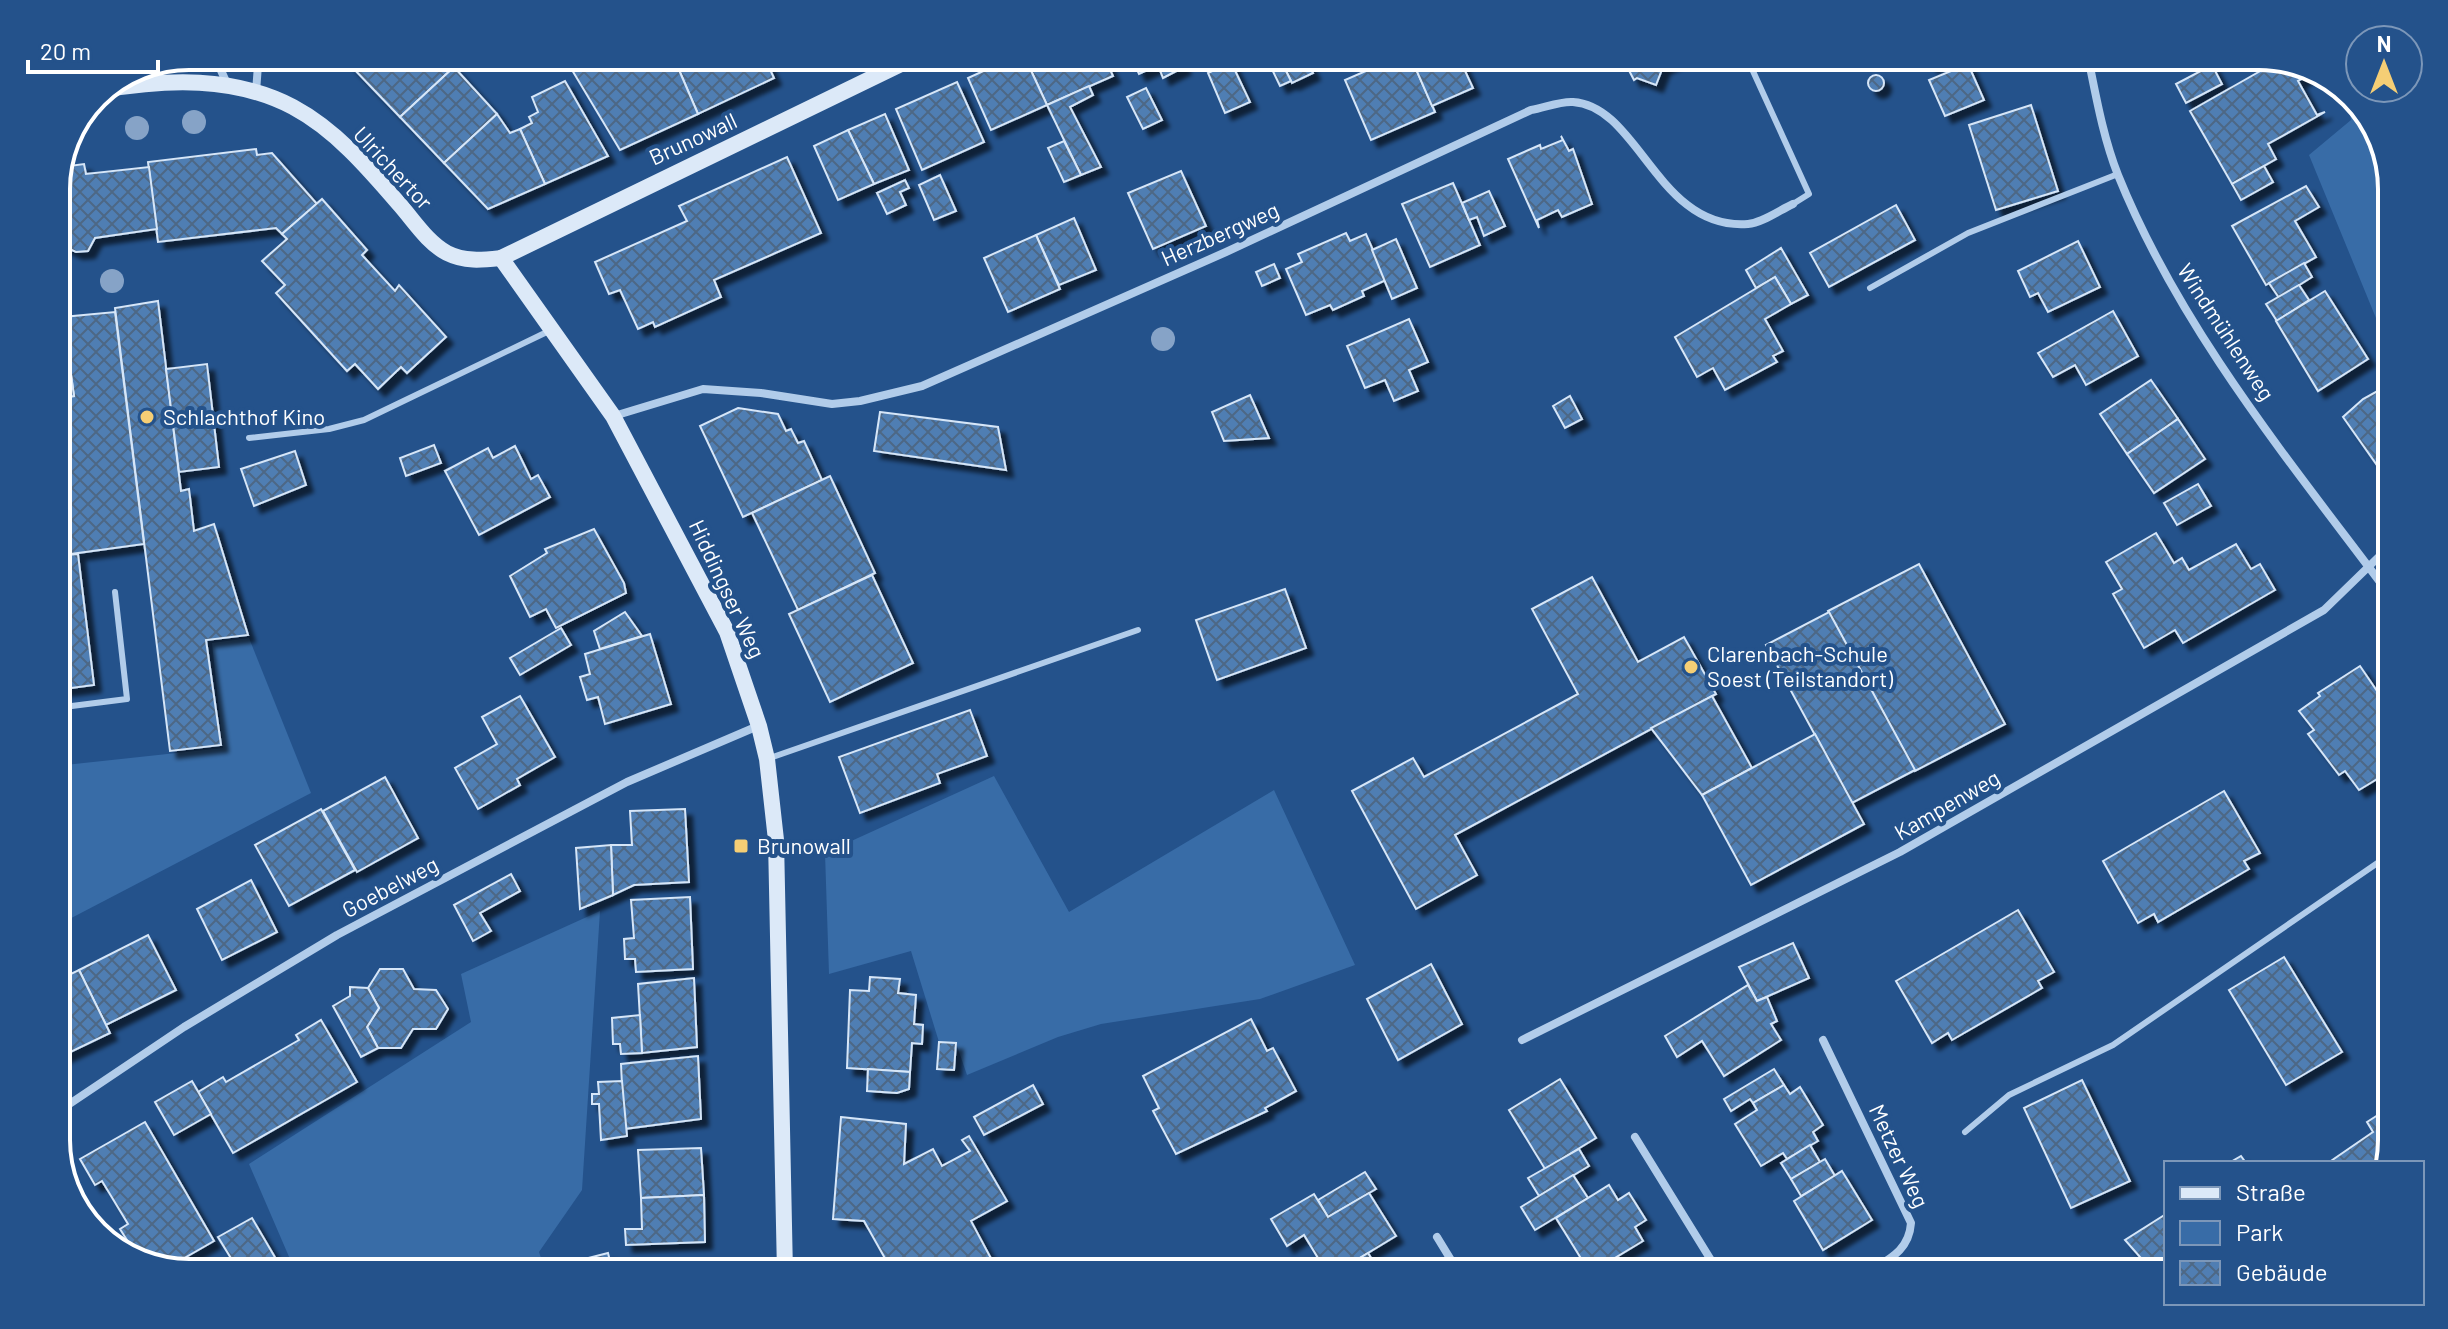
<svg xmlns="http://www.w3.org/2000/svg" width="2448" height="1329" viewBox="0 0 2448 1329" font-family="Barlow,sans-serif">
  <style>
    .green { fill: #386ca7 }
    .building { fill: url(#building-cross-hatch); stroke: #d6e6f8; stroke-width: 2; filter: url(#shadow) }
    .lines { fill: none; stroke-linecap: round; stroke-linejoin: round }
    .lane { stroke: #b1ccea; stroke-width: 6 }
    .street { stroke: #b1ccea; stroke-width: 8 }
    .secondary { stroke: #dce9f8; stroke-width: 16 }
    .tree { fill: #86a3c7 }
    .poi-dot { fill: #f5ce75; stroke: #24528b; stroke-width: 3 }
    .labels { text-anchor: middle; stroke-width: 8; stroke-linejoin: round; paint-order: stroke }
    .street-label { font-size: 22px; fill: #fff; stroke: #24528b }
    .poi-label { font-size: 22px; fill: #fff; stroke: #24528b; text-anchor: start }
    .rim { fill: none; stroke: #fff; stroke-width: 4 }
  </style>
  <defs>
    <pattern id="building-cross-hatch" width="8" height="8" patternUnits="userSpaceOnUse" patternTransform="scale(2)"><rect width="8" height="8" fill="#507eb3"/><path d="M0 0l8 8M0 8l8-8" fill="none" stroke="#4e6885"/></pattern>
    <filter id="shadow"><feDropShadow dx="7" dy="7" stdDeviation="2" flood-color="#0009"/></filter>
  </defs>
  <rect width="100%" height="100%" fill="#24528b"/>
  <!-- green -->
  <g class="green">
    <polygon points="2346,94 2370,115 2392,181 2392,357 2309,155 2351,120"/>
    <polygon points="249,638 311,793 56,926 56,766 223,748 212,643"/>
    <polygon points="994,776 1069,912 1274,790 1355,965 1260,999 1101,1024 1058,1037 967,1075 956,1043 939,1042 911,951 829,974 825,853"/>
    <polygon points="600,911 582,1190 539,1252 546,1273 296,1273 249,1164 471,1022 461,974"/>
  </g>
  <!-- building -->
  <g class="building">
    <polygon points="1953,57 1931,66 1928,58"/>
    <polygon points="1623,59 1679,59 1663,67 1656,85 1637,78 1634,80"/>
    <polygon points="1307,60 1313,73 1292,83 1281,61"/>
    <polygon points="1391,60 1412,60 1435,112 1371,140 1345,80"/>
    <polygon points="1412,60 1460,60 1473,88 1432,106"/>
    <polygon points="1106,61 1113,76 1047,105 1027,62"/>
    <polygon points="1133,61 1181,61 1184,67 1163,78 1158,65 1139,74"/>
    <polygon points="1268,61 1281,61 1291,81 1280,86"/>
    <polygon points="2278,61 2299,65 2305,77 2298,81 2317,115 2325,112 2268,144 2276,159 2232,184 2190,111"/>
    <polygon points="1003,62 1027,62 1047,105 991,130 968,78"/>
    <polygon points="1231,62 1250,102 1225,113 1208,73"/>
    <polygon points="676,63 767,63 774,78 698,114"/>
    <polygon points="676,63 698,114 620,150 572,70 586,64"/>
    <polygon points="451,64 454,67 400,117 350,65"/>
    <polygon points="1968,64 1984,100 1945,116 1929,80"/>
    <polygon points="2212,65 2222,84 2186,103 2176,84"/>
    <polygon points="454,67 497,114 444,163 400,117"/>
    <circle cx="1876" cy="83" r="8"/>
    <polygon points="565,81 608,156 545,184 520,129 532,123 529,117 538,112 532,97"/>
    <polygon points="957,82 984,142 922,170 896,109"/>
    <polygon points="1089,86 1093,95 1070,107 1101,167 1081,175 1047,105"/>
    <polygon points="1146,88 1162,120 1143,129 1127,97"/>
    <polygon points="2031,105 2058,191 1996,210 1969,125"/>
    <polygon points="497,114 510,133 520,129 545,184 488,209 444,163"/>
    <polygon points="885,114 909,170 874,184 848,130"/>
    <polygon points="848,130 874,184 838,200 814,146"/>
    <polygon points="1561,136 1569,151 1573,149 1592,204 1562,217 1558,210 1537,220 1539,228 1508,159 1540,145 1541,149 1563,140"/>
    <polygon points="1064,141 1081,175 1064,182 1048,148"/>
    <polygon points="256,149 257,155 272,153 317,204 282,234 276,228 158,242 148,162"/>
    <polygon points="787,157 821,233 714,280 721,297 655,327 653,322 638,329 620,290 609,294 595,262 687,221 679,206"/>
    <polygon points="84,164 86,174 149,167 157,229 95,238 88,251 76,252 63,246 63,238 56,240 56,226 62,225 56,204 56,181 62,167"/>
    <polygon points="2264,166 2273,182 2241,200 2232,184"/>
    <polygon points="1181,171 1206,226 1153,249 1128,193"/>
    <polygon points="940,175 956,211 934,220 919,185"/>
    <polygon points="905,180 909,188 900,192 906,205 887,214 877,193"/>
    <polygon points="1453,183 1480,245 1430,267 1402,204"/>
    <polygon points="2306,186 2319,207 2295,221 2316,257 2266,285 2232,226"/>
    <polygon points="1489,191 1505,226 1484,236 1477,217 1469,220 1462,203"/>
    <polygon points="322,199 367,250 362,255 395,291 399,285 446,337 407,373 401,367 378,389 355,364 347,371 276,293 285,285 262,261 287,239 282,234"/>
    <polygon points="1896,205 1915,240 1829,287 1810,253"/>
    <polygon points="1074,218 1096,270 1059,285 1036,235"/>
    <polygon points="1346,233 1350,241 1366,234 1386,280 1362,291 1364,296 1333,310 1330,305 1306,315 1286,269 1302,262 1298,254"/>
    <polygon points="1036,235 1060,289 1008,312 984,258"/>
    <polygon points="1396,239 1417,288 1392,299 1372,250"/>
    <polygon points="2078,241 2100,287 2048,312 2038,293 2030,297 2018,271"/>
    <polygon points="1781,248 1808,295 1791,304 1775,277 1756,288 1746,270"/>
    <polygon points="2304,263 2312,277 2279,298 2269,283"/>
    <polygon points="1274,264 1280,278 1262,286 1256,272"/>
    <polygon points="1775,277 1791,304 1765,319 1783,351 1773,356 1777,362 1725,390 1713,368 1697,377 1675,337"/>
    <polygon points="2299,285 2309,300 2277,321 2266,304"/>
    <polygon points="2325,291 2368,359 2318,391 2276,321"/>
    <polygon points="158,301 181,491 189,489 194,531 214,524 248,635 206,640 221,745 170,751 115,308"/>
    <polygon points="2113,311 2138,356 2086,385 2075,365 2053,377 2038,353"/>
    <polygon points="115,312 144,544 56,556 56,495 68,494 56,398 74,396 63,317"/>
    <polygon points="63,317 74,396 56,398 56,318"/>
    <polygon points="1409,319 1428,362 1409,370 1418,391 1394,401 1385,380 1365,388 1347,346"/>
    <polygon points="207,364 219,467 179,472 166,369"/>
    <polygon points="2151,380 2178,419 2127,454 2100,414"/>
    <polygon points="2392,383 2392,459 2379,468 2343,417 2363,399"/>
    <polygon points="1250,395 1269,438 1224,441 1212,412"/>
    <polygon points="1570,396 1582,419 1565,428 1553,406"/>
    <polygon points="56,406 68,494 56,495"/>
    <polygon points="738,408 778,414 786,431 791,429 798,443 804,441 822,480 743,517 700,426"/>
    <polygon points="880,412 998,427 1006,470 874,451"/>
    <polygon points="2178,419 2205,459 2154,493 2127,454"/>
    <polygon points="434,445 441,463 406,476 400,458"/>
    <polygon points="515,446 531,479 538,475 550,497 479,535 445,471 488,448 493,458"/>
    <polygon points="295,451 306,485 254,506 241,469"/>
    <polygon points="830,476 875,573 798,610 752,513"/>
    <polygon points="2198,484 2211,506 2177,525 2164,503"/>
    <polygon points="594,529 624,583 626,593 556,628 546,609 530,617 510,576 547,553 545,549"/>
    <polygon points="2156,533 2174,563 2182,558 2189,570 2236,544 2251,569 2260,564 2275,590 2183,643 2175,630 2144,648 2113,594 2122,589 2106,562"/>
    <polygon points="78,554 94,685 56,690 56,556"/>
    <polygon points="1919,564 2005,724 1915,771 1828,611"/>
    <polygon points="872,575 913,663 830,702 789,614"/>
    <polygon points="1592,577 1638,662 1684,637 1716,694 1455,835 1477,875 1416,909 1352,791 1413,758 1424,777 1578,694 1532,609"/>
    <polygon points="1285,589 1306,648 1217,680 1196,620"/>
    <polygon points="625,612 642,636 600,649 594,631"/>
    <polygon points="1829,612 1915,770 1852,803 1766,645"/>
    <polygon points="561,628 571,645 520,675 510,658"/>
    <polygon points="650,634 671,704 605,724 598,697 587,700 580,677 590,674 585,654"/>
    <polygon points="2360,666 2392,713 2392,770 2359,790 2345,771 2339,775 2308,734 2314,730 2299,711 2320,696 2318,693"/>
    <polygon points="520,696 555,757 517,779 520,785 478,809 455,768 497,744 482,717"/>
    <polygon points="1712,696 1752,768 1702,795 1651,728"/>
    <polygon points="970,710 987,756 937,774 940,783 860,813 839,757"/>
    <polygon points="1815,734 1864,824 1751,885 1702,795"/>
    <polygon points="385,777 418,838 357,872 323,811"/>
    <polygon points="2224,791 2260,853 2244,861 2249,869 2158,922 2154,914 2138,923 2103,861"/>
    <polygon points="321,809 355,870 289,906 255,845"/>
    <polygon points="685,809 689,882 634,885 613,895 611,845 632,845 630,811"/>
    <polygon points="611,845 613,895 580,909 576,848"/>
    <polygon points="511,874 520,891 480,913 491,931 473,941 454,905"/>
    <polygon points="251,880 277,932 222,960 197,909"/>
    <polygon points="690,897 693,969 636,972 635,959 625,959 624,939 634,938 631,900"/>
    <polygon points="2018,910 2054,972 2038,981 2042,988 1952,1040 1948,1033 1932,1043 1896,981"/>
    <polygon points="148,935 176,990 106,1025 79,970"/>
    <polygon points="1793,943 1809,978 1757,1001 1739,967"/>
    <polygon points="2284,957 2342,1052 2286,1085 2229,990"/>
    <polygon points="1431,964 1462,1024 1398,1060 1367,999"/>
    <polygon points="380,969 403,969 414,989 436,990 448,1009 436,1029 413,1029 401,1048 378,1048 367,1027 379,1008 368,988"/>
    <polygon points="79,970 110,1033 56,1059 56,981"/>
    <polygon points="870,977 900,979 898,993 916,995 914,1024 923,1025 922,1044 912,1043 910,1072 847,1068 850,990 869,991"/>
    <polygon points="694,978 697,1047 642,1053 638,984"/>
    <polygon points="1748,985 1757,1001 1767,997 1777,1021 1771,1024 1781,1040 1724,1076 1702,1041 1677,1057 1665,1036"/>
    <polygon points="350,987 368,988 379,1008 367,1027 378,1048 361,1057 333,1006 350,996"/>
    <polygon points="640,1015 642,1053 621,1054 620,1044 613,1044 612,1018"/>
    <polygon points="1251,1019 1267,1051 1273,1048 1296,1091 1265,1108 1267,1111 1176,1154 1153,1111 1159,1108 1143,1076"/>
    <polygon points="321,1020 357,1082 233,1153 198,1092 223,1077 226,1082 299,1040 296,1035"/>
    <polygon points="939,1042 956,1043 954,1070 937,1069"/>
    <polygon points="698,1056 701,1119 624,1129 621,1064"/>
    <polygon points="868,1069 910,1072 909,1089 897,1093 867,1091"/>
    <polygon points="1774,1069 1784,1085 1753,1103 1750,1099 1731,1111 1724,1099"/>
    <polygon points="1560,1079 1596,1138 1545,1169 1509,1110"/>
    <polygon points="2082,1080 2130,1181 2071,1208 2024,1108"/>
    <polygon points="192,1081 211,1114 174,1135 155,1102"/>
    <polygon points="622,1081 627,1136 601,1140 599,1104 592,1104 592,1094 599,1094 598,1082"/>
    <polygon points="1033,1085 1043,1104 984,1135 974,1117"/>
    <polygon points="1784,1085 1790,1094 1800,1087 1823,1125 1813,1132 1818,1141 1787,1159 1783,1153 1761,1166 1735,1124 1757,1110 1753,1103"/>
    <polygon points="2392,1106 2392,1140 2387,1163 2328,1163 2373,1132 2367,1122"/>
    <polygon points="841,1117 906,1124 904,1164 933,1149 942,1166 970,1151 962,1140 969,1136 1007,1201 971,1221 994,1264 977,1273 882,1273 891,1269 864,1221 833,1219"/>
    <polygon points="145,1122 214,1241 167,1268 140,1261 120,1229 128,1224 102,1181 95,1185 80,1159"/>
    <polygon points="1810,1145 1820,1162 1791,1179 1781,1163"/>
    <polygon points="701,1148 704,1195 641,1198 638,1150"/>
    <polygon points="1579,1149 1589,1166 1539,1196 1528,1178"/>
    <polygon points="2241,1156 2246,1163 2229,1163"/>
    <polygon points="1825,1159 1835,1176 1801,1196 1791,1179"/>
    <polygon points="1842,1171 1872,1220 1823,1250 1794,1201"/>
    <polygon points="1365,1172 1376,1189 1328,1217 1318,1200"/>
    <polygon points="1573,1175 1588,1198 1535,1230 1521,1207"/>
    <polygon points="1609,1185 1618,1200 1629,1193 1646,1220 1635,1227 1643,1241 1590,1273 1556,1218"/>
    <polygon points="1369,1193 1396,1236 1335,1273 1327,1273 1304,1235 1287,1246 1271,1219 1314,1194 1328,1217"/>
    <polygon points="704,1195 705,1242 626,1245 625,1229 642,1229 641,1198"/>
    <polygon points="2166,1214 2166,1273 2161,1273 2154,1261 2147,1265 2125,1240"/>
    <polygon points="252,1218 276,1259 240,1273 218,1237"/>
    <polygon points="608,1253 613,1273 559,1273 557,1266"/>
    <polygon points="1368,1253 1378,1269 1372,1273 1335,1273"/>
  </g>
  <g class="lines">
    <!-- lane -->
    <g class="lane">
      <polyline points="1747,58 1809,194 1793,204"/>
      <polyline points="1870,288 1968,233 2118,174"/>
      <polyline points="249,438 329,429 364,420 549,331"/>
      <polyline points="56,708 127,699 115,592"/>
      <polyline points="767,759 1138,630"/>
      <polyline points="1965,1132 2009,1095 2113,1045 2392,853"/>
    </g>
    <!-- street -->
    <g class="street">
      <path d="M2088 57C2096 96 2103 137 2118 175 2181 331 2292 464 2392 598"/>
      <polyline points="219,66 228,86"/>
      <polyline points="256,92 258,65"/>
      <path d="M614 416 703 389 761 393 832 404 860 401 922 386 1226 252 1531 110C1544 108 1560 101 1573 102 1639 106 1658 231 1748 224 1762 223 1780 210 1793 204"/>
      <polyline points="1522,1040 1900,852 2324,610 2392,544"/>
      <path d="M1823 1040 1911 1223C1909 1251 1889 1259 1867 1273"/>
      <polyline points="56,1113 184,1027 337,935 627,782 758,726"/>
      <polyline points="1635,1137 1719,1273"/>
      <polyline points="1437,1237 1459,1273"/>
    </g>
    <!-- secondary -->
    <g class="secondary">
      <path d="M103 90C166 79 234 76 293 107 336 130 369 169 400 205 414 221 428 243 447 253 465 262 482 260 501 258L905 62"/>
      <polyline points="501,258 613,416 727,632 759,726 767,759 776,840 785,1273"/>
    </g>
  </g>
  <!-- trees -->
  <g class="tree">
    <circle cx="194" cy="122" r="12"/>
    <circle cx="137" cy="128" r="12"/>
    <circle cx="112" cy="281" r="12"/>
    <circle cx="1163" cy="339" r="12"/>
  </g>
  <!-- markers -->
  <g class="poi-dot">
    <circle cx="147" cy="417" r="8"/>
    <circle cx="1691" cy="667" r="8"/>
    <rect x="733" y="838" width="16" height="16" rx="4"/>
  </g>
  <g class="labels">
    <!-- street labels -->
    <g class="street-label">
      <text transform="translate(693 139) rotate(-25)" y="8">Brunowall</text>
      <text transform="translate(393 168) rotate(47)" y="8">Ulrichertor</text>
      <text transform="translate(1220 234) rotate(-24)" y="8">Herzbergweg</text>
      <text transform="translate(2226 332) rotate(57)" y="8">Windmühlenweg</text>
      <text transform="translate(727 589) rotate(65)" y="8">Hiddingser Weg</text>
      <text transform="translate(1947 805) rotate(-30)" y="8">Kampenweg</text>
      <text transform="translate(390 887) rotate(-28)" y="8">Goebelweg</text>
      <text transform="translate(1899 1156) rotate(65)" y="8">Metzer Weg</text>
    </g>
    <!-- poi labels -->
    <g class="poi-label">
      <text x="163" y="425">Schlachthof Kino</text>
      <text x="1707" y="662">Clarenbach-Schule<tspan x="1707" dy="25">Soest (Teilstandort)</tspan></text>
      <text x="757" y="854">Brunowall</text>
    </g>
  </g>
  <!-- crop -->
  <path d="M0 0H2448V1329H0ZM189 70H2259A119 119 0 0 1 2378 189V1140A119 119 0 0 1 2259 1259H189A119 119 0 0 1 70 1140V189A119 119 0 0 1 189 70Z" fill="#24528b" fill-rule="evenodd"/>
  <path class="rim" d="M189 70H2259A119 119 0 0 1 2378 189V1140A119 119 0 0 1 2259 1259H189A119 119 0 0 1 70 1140V189A119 119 0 0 1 189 70Z"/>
  <!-- legend -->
  <rect x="2164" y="1161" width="260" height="144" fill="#24528b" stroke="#7c97b9" stroke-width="2"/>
  <rect x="2180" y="1187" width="40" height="12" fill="#dce9f8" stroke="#7c97b9" stroke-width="2"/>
  <text x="2236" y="1201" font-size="24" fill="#ffffff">Straße</text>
  <rect x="2180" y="1221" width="40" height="24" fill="#386ca7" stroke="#7c97b9" stroke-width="2"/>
  <text x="2236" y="1241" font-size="24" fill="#ffffff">Park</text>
  <rect x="2180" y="1261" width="40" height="24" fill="url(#building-cross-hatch)" stroke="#7c97b9" stroke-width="2"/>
  <text x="2236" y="1281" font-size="24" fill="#ffffff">Gebäude</text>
  <!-- north arrow -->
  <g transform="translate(2384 64)"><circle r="38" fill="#24528b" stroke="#7c97b9" stroke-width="2"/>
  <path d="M0-6L14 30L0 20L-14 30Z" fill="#f5ce75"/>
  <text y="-12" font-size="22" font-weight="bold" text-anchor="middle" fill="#ffffff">N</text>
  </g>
  <!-- scale -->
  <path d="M28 60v12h130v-12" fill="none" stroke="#ffffff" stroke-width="4"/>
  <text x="40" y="60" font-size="24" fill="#ffffff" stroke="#24528b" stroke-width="6" paint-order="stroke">20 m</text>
</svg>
